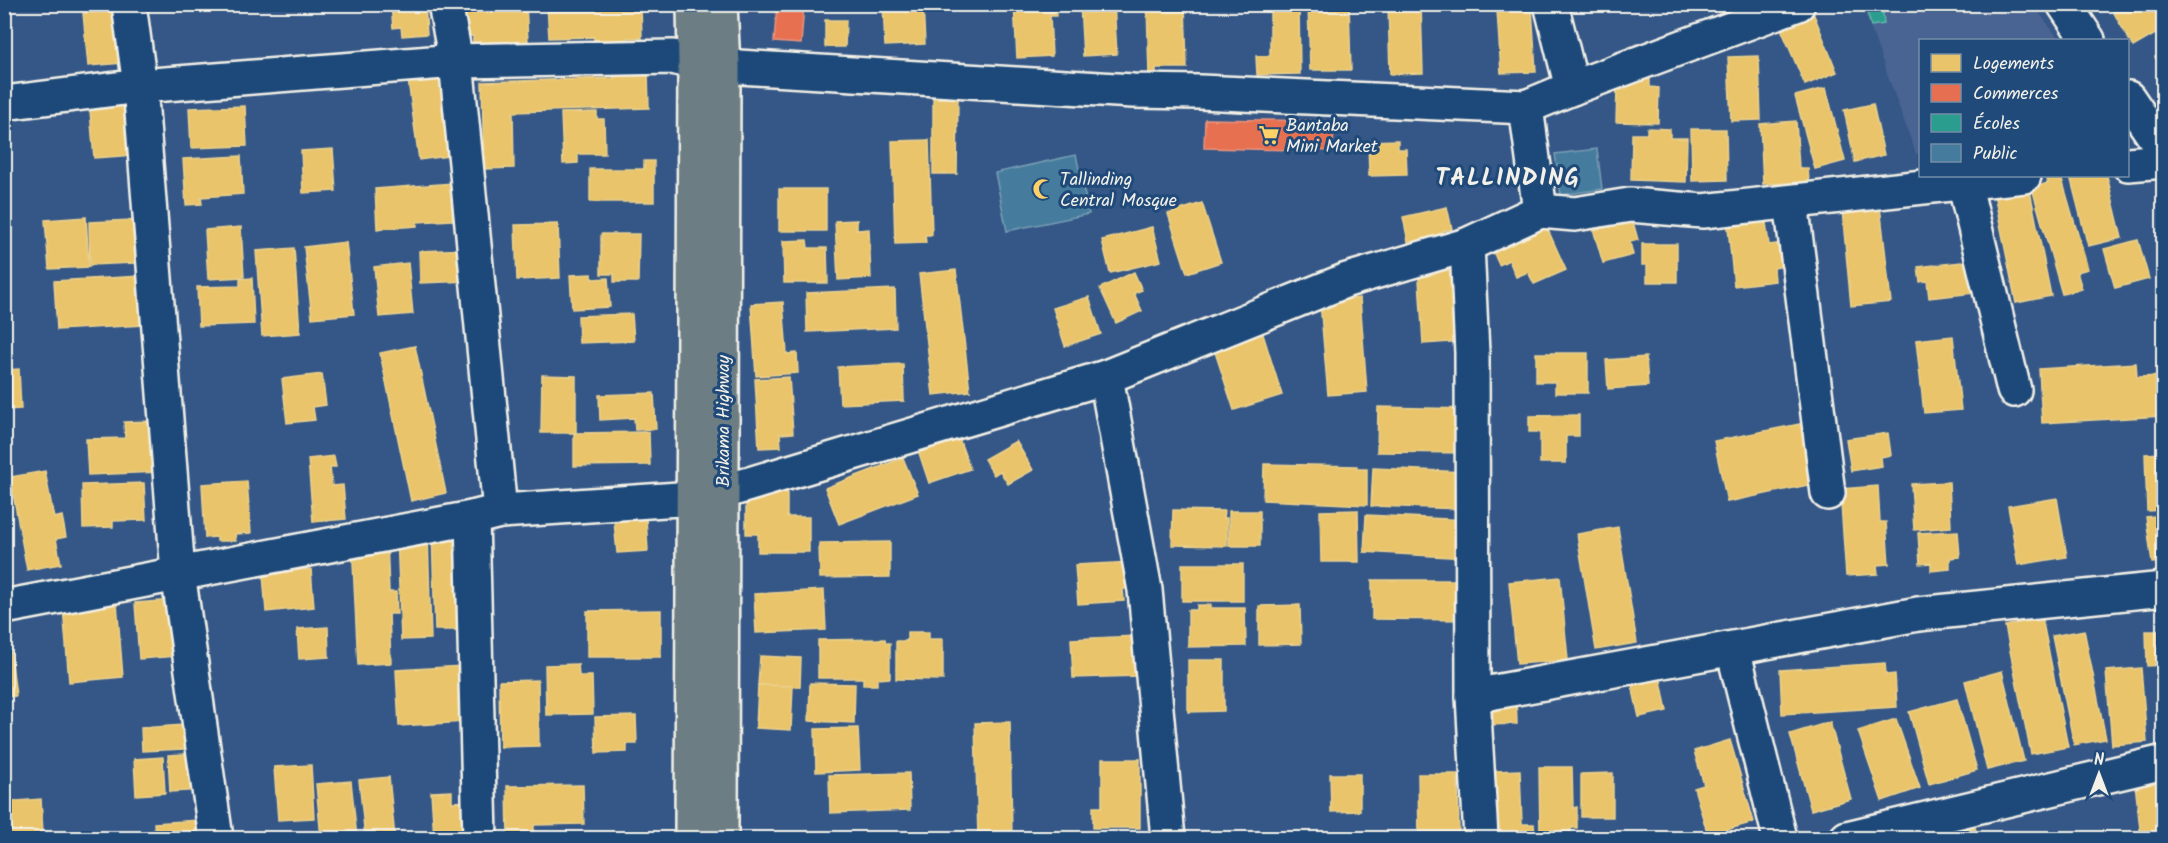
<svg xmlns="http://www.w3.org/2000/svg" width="2168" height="843" viewBox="0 0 2168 843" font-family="Kalam,sans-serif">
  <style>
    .built { fill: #486492 }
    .homes { fill: #e9c46a; stroke: #ecd290; stroke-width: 1.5 }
    .shops { fill: #e76f51; stroke: #eb967e; stroke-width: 1.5 }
    .schools { fill: #2a9d8f; stroke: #67b6aa; stroke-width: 1.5 }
    .public { fill: #457b9d; stroke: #7a9eb4; stroke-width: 1.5 }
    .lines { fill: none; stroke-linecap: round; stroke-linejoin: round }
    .minor-casing { stroke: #f4f1e8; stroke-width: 38 }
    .highway-casing { stroke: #f4f1e8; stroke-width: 38 }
    .minor { stroke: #1f4a7a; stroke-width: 33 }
    .highway { stroke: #6c7e84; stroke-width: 33 }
    .labels { text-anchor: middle; stroke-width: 6; stroke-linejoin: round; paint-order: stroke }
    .poi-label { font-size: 18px; fill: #f4f1e8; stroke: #1f4a7a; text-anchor: start }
    .street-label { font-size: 18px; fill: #f4f1e8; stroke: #1f4a7a }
    .district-label { font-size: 24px; font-weight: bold; letter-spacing: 1.5px; fill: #f4f1e8; stroke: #1f4a7a }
  </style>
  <rect width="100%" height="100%" fill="#345787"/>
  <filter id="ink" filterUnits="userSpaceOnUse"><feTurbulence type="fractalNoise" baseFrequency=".0167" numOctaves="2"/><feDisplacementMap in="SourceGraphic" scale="12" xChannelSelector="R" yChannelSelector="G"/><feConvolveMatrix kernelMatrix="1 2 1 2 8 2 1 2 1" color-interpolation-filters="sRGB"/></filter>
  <g filter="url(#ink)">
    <!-- built -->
    <polygon class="built" points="1862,5 2033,5 2060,40 1920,40 1920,153 1916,154"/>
    <!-- homes -->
    <g class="homes">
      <polygon points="391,4 425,4 427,34 402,36 401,27 393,28"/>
      <polygon points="460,4 526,4 528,42 473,43 473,36 465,36"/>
      <polygon points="547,4 641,6 642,38 626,38 626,47 594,48 594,37 549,38"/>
      <polygon points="883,4 923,4 925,44 885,46"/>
      <polygon points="1014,4 1055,4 1056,16 1050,16 1052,56 1017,58"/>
      <polygon points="1080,4 1114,4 1117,54 1083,56"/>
      <polygon points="1147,4 1185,4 1187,68 1156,68 1156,75 1149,76"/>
      <polygon points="1270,4 1299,4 1300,74 1257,75 1256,56 1270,56"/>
      <polygon points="1308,4 1349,4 1351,70 1310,70"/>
      <polygon points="1388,4 1421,4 1423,73 1390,74"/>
      <polygon points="2109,4 2164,4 2164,29 2133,47"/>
      <polygon points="1532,8 1536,72 1501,73 1497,10"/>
      <polygon points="118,10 123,63 88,66 83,13"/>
      <polygon points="1812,10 1837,72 1805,85 1779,24"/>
      <polygon points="825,20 846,20 845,47 825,47"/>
      <polygon points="2164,52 2164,70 2155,57"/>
      <polygon points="1759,56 1761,120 1731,121 1728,57"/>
      <polygon points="451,67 463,154 419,160 407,73"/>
      <polygon points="648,72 649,108 513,112 514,168 484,169 482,82 614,78 614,73"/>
      <polygon points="1624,77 1650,78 1650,87 1659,88 1658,123 1616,122 1617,89 1623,90"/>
      <polygon points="1826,88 1845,161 1815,169 1795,96"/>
      <polygon points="131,96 136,155 94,158 89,99"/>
      <polygon points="933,98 958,98 957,174 933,174"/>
      <polygon points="1873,104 1884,155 1855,162 1844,110"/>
      <polygon points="245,106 247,146 191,148 189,108"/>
      <polygon points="597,112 597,119 604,119 605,154 578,154 578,163 563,164 561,113"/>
      <polygon points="1796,121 1799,168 1808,168 1809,182 1763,184 1760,124"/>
      <polygon points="1647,128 1670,129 1670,138 1687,138 1686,182 1631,180 1632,134 1647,134"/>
      <polygon points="1691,129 1726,129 1727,180 1692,181"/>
      <polygon points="929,140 932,235 925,235 926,243 895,244 892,141"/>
      <polygon points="1398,140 1398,149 1406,149 1407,175 1369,176 1368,141"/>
      <polygon points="333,149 336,191 303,193 301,151"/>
      <polygon points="241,156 243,194 201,197 202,204 186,205 183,159"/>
      <polygon points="644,161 654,161 654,202 590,202 590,169 644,169"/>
      <polygon points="2027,176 2051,296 2016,303 1991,179"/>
      <polygon points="2046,176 2061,176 2088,269 2077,272 2082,289 2062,294 2032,188 2048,183"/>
      <polygon points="2070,176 2107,176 2122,238 2088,246"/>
      <polygon points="466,182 469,219 417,222 417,226 377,229 375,189"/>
      <rect x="779" y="189" width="47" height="42"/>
      <polygon points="1202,203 1221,262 1187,273 1168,214"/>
      <polygon points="1880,206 1891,302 1851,306 1842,210"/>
      <polygon points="1447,207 1452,229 1443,231 1445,239 1409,246 1403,217"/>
      <polygon points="1621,215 1623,225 1633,222 1638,240 1630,242 1633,255 1603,263 1591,222"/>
      <polygon points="1765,215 1769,245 1783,243 1785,266 1774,268 1775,281 1734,286 1727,218"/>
      <polygon points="86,217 89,267 49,269 45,220"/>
      <polygon points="133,220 135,263 90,265 89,222"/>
      <polygon points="857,220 857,230 869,229 871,278 838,280 835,221"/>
      <polygon points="1545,223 1566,270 1534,284 1528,272 1516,277 1509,260 1499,265 1492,249"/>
      <polygon points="558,224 560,278 517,280 515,225"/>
      <polygon points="241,227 244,277 208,279 205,230"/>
      <polygon points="1152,227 1161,261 1110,273 1102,240"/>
      <polygon points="601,234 639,234 638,282 614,282 614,274 601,274"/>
      <polygon points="807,240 808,248 827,248 828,283 784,283 783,241"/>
      <polygon points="2138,240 2149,279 2115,288 2104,249"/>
      <polygon points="346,242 354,314 312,318 304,247"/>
      <polygon points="1642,244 1677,244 1677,282 1647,282 1647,265 1642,265"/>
      <polygon points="294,248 300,333 262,336 256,251"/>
      <polygon points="469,249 471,281 420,283 419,251"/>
      <polygon points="1979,260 1983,292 1929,298 1927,281 1920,282 1918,267"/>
      <polygon points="1450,262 1451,268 1461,268 1465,341 1423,344 1418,263"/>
      <polygon points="408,263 413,314 379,317 374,267"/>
      <polygon points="956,270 970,391 933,395 919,274"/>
      <polygon points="1134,272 1142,290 1134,293 1142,311 1116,323 1100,288"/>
      <polygon points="592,274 592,279 608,278 610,307 572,309 570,275"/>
      <polygon points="141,276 144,325 57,330 54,281"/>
      <polygon points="252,278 254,324 199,326 197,287 240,286 240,279"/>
      <polygon points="895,289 896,328 807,332 806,293"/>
      <polygon points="1089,297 1101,334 1065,346 1053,308"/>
      <polygon points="1360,298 1367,392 1328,395 1320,302"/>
      <polygon points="783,302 787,354 797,353 798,373 756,376 751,304"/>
      <polygon points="632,314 634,341 579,343 578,316"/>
      <polygon points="1262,331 1282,395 1234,410 1213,346"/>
      <polygon points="1953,336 1961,410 1924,413 1916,340"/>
      <polygon points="415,346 446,493 411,501 380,353"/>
      <polygon points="1536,353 1588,353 1588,393 1555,393 1555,382 1536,382"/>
      <polygon points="1646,357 1648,386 1608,389 1606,360"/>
      <polygon points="2136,363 2137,377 2164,376 2164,416 2042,423 2039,369"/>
      <polygon points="903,364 904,401 840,404 838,367"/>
      <polygon points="19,369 21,409 4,410 4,370"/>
      <polygon points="322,374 326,405 313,407 315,420 287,423 282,379"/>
      <polygon points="542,375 576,376 576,433 541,433"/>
      <polygon points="789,377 793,433 780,434 781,447 759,448 755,379"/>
      <polygon points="654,393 656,429 635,430 634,418 600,420 599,395"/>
      <polygon points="1378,407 1471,409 1470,453 1377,452"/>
      <polygon points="1579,415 1579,436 1566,436 1566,463 1540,463 1540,432 1529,432 1529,416"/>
      <polygon points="156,421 159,472 88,475 86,439 125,438 124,422"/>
      <polygon points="1810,422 1823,482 1727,502 1714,441"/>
      <polygon points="649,432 650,465 574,466 574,433"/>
      <polygon points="957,433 970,469 929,483 917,447"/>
      <polygon points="1888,433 1891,455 1881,457 1882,466 1851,471 1846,439"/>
      <polygon points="1016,441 1033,470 1008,484 1000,471 994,475 984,459"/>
      <polygon points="2164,453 2164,510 2147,511 2145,454"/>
      <polygon points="334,456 336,467 330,467 332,486 343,485 346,519 313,522 308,459"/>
      <polygon points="903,458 918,494 839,524 825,488"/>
      <polygon points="1264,464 1357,466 1357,469 1367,469 1367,505 1263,500"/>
      <polygon points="1373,468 1467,472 1465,509 1371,506"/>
      <polygon points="45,471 54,518 62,516 66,537 56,539 61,564 27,570 10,477"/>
      <polygon points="247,481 251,533 235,534 236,541 217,541 217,537 205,538 202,484"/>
      <polygon points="1949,482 1951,527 1914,530 1911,484"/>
      <polygon points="144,483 146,520 113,521 113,527 83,528 82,485"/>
      <polygon points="787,485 787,517 809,517 809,552 758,552 758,534 746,534 746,490"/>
      <polygon points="1878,486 1880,522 1886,522 1889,564 1877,565 1878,574 1846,576 1840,489"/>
      <polygon points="2057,498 2067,557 2018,565 2008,506"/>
      <polygon points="1173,510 1224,511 1223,518 1227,518 1227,546 1172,545"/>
      <polygon points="1358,510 1359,562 1321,562 1320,511"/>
      <rect x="1229" y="511" width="31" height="35"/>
      <polygon points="1366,515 1468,520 1466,558 1364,552"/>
      <polygon points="2164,515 2164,562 2152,563 2146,517"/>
      <polygon points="646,518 648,551 617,553 614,521"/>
      <polygon points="1618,527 1637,643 1596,650 1577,534"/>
      <polygon points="465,531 465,630 435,630 432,532"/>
      <polygon points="1958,531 1960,557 1950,558 1950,569 1931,571 1931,563 1920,564 1918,533"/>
      <polygon points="428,533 431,639 401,640 397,534"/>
      <polygon points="387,540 389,592 396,592 397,614 389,614 391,663 358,665 352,542"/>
      <polygon points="890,542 890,577 820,578 819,543"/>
      <polygon points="1134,562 1135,588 1123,589 1124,601 1078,604 1075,565"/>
      <rect x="1182" y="564" width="61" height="37"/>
      <polygon points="311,569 314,607 266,612 263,574"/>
      <polygon points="1560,577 1568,660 1517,664 1509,582"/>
      <polygon points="1372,580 1466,580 1466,620 1372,619"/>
      <polygon points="824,590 826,630 756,633 754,594"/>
      <polygon points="174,600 178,656 139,659 135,603"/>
      <polygon points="117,603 123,677 69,682 63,607"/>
      <polygon points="1197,605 1211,605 1211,608 1245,608 1246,646 1188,647 1188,610 1197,610"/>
      <polygon points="1300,605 1301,644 1259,645 1259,606"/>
      <polygon points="661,610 661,657 587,657 587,611"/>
      <polygon points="2042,618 2068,747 2031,754 2005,626"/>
      <polygon points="328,627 329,657 299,659 297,629"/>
      <polygon points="2084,630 2106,739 2074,745 2052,636"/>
      <polygon points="2146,631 2164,631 2164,665 2147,666"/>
      <polygon points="907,632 929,632 929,639 943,639 943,680 896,679 896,641 907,641"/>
      <polygon points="1137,636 1138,676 1073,678 1071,639"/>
      <polygon points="4,638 9,638 16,696 4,697"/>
      <polygon points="885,639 886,643 890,643 890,678 877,679 877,685 863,685 863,678 818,678 818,640"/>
      <polygon points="760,656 801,658 800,687 758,685"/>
      <polygon points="1188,660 1224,660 1224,711 1188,712"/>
      <polygon points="1885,663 1886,675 1895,674 1897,707 1782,714 1780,670"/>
      <polygon points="578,664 579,676 592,676 593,714 546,715 545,665"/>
      <polygon points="463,666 466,722 399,726 396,670"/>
      <polygon points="2141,668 2147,742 2112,745 2106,671"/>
      <polygon points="2002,671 2024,761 1987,770 1965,681"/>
      <polygon points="2156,672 2164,672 2164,732 2161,732"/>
      <polygon points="1660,676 1667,711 1639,717 1631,681"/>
      <polygon points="538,680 539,746 500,747 499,681"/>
      <polygon points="810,683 855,684 854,723 809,721"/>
      <polygon points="758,685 793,686 791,730 756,728"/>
      <polygon points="1516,697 1517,724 1485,725 1485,698"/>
      <polygon points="1957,699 1977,770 1929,784 1909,712"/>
      <polygon points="636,716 637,744 627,744 627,752 596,753 595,717"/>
      <polygon points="1896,719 1920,788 1882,801 1858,731"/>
      <polygon points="1010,722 1012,838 978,838 975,723"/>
      <polygon points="1830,722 1851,799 1811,810 1790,734"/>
      <polygon points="184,725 185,749 142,751 141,728"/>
      <polygon points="858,728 860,770 816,772 815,729"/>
      <polygon points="1730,740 1754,822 1708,835 1694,788 1704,785 1694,751"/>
      <polygon points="203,753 205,790 170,792 168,755"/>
      <polygon points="163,757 165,793 136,795 134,759"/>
      <polygon points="1102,759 1140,759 1140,828 1093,828 1093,807 1102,807"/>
      <polygon points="311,765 314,818 278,820 274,767"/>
      <polygon points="1539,767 1572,767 1573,808 1577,807 1577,828 1571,828 1571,838 1540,838"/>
      <polygon points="1520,770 1522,824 1534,824 1535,838 1497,838 1495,771"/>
      <polygon points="909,773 910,810 830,813 829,775"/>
      <polygon points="1613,773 1613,817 1581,817 1581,774"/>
      <polygon points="1330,774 1360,774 1360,811 1331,812"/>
      <polygon points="1418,774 1458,774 1459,838 1419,838"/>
      <polygon points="389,777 395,838 365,838 359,780"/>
      <polygon points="2164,780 2164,838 2141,838 2135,783"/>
      <polygon points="351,781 357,838 321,838 316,784"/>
      <polygon points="583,785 584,824 534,825 534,838 508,838 507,786"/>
      <polygon points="452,791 452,802 471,801 474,838 434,838 431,792"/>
      <polygon points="41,799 43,833 53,832 54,838 8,838 5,802"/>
      <polygon points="199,820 200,838 155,838 154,823"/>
      <polygon points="1969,820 1970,827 1975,826 1977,838 1946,838 1944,824"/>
    </g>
    <!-- shops -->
    <g class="shops">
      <polygon points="777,4 804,4 801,44 774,42"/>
      <polygon points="1205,119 1334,121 1333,151 1204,148"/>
    </g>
    <!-- schools -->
    <polygon class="schools" points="1865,4 1893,4 1895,10 1883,12 1884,24 1871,26"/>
    <!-- public -->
    <g class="public">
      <polygon points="1597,149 1602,189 1561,195 1555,154"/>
      <polygon points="1076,155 1089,214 1007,231 995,173"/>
    </g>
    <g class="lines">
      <!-- minor casing -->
      <g class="minor-casing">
        <g id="minor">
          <polyline points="129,4 140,86 178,573 216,838"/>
          <polyline points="445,4 456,61 500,511"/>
          <polyline points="1551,4 1572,88"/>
          <polyline points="2064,4 2088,40"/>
          <polyline points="2128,98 2164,151"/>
          <polyline points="4,103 140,86 456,61 673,57 695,63 723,66 1133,91 1200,92 1526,107 1572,88 1798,4"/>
          <polyline points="1526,107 1540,211"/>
          <polyline points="2128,164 2164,161"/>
          <polyline points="1964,182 2014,390"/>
          <polyline points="1791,202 1828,493"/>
          <polyline points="1467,245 1472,353 1473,696 1481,838"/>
          <polyline points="1106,377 1145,590 1168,838"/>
          <polyline points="723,492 1106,377 1347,280 1467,245 1540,211 1575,214 1630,205 1703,211 2024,176"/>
          <polyline points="472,518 480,838"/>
          <polyline points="4,607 472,518 500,511 694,498"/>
          <polyline points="1733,649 1780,838"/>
          <polyline points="1473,696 1918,614 2164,589"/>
          <polyline points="1847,838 2164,762"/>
        </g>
      </g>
      <!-- highway casing -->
      <g class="highway-casing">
        <g id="highway">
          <polyline points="720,4 723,66 721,838"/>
          <polyline points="692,838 695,63 694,4"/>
        </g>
      </g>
      <!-- minor -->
      <use href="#minor" class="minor"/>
      <!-- highway -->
      <use href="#highway" class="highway"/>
    </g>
  </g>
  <!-- icons -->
  <defs>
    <g id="supermarket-bare" transform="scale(1.62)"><path d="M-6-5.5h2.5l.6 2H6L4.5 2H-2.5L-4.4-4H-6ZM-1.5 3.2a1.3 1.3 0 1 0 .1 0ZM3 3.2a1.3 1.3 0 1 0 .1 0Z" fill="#ffd166" stroke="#1f4a7a" stroke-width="2.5" paint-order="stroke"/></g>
    <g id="mosque-bare" transform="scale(1.62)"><path d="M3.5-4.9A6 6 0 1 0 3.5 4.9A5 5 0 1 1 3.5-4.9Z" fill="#ffd166" stroke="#1f4a7a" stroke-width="2.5" paint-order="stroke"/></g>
  </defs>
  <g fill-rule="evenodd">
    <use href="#supermarket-bare" x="1269" y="135"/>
    <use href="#mosque-bare" x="1043" y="189"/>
  </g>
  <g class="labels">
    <!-- poi labels -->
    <g class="poi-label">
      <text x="1286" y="131">Bantaba<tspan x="1286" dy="21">Mini Market</tspan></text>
      <text x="1060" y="185">Tallinding<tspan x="1060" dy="21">Central Mosque</tspan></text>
    </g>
    <!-- street labels -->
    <g class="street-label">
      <text transform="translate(723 421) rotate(-90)" y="6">Brikama Highway</text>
    </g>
    <!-- district labels -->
    <g class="district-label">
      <text x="1508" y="185">TALLINDING</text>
    </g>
  </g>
  <!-- margin -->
  <rect width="2168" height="843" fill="none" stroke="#1f4a7a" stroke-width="24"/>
  <rect x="12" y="12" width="2144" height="819" fill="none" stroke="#f4f1e8" stroke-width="2" filter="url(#ink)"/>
  <!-- legend -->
  <rect x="1919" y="39" width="210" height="138" fill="#1f4a7a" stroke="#748da6" stroke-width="1.5"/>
  <rect x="1931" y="54" width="30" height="18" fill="#e9c46a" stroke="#748da6" stroke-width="1.5"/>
  <text x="1973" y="69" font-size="18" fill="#f4f1e8">Logements</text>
  <rect x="1931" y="84" width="30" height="18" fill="#e76f51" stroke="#748da6" stroke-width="1.5"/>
  <text x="1973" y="99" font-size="18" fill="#f4f1e8">Commerces</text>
  <rect x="1931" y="114" width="30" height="18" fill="#2a9d8f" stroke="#748da6" stroke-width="1.5"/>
  <text x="1973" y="129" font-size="18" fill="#f4f1e8">Écoles</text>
  <rect x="1931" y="144" width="30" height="18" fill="#457b9d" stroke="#748da6" stroke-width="1.5"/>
  <text x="1973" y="159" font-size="18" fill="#f4f1e8">Public</text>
  <!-- north arrow -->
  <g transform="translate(2099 774)" stroke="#1f4a7a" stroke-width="4.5" paint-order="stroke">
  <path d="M0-4.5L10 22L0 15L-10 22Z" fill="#f4f1e8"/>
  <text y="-9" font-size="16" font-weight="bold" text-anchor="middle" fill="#f4f1e8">N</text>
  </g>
</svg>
